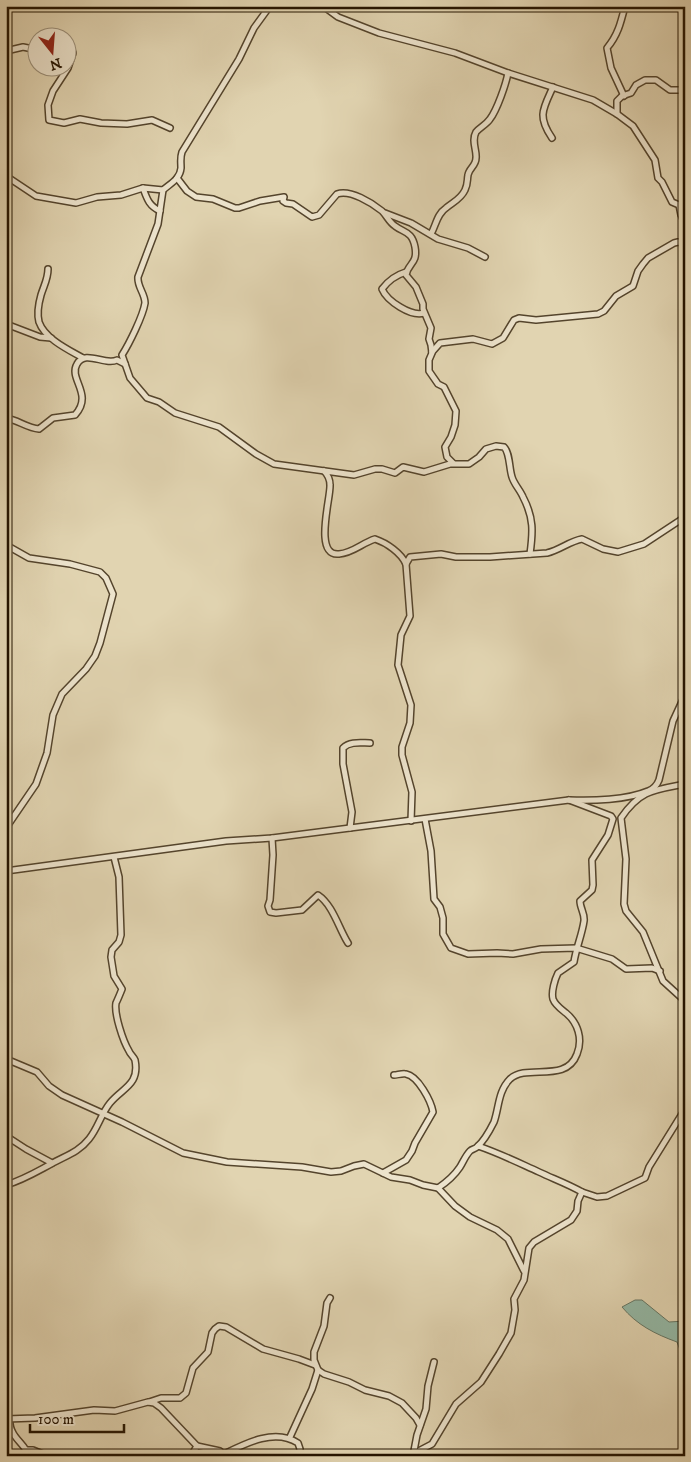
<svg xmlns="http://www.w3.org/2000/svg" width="691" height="1462" viewBox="0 0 691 1462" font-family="'IM FELL DW Pica',serif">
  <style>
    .water { fill: #95b9a6; stroke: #687764 }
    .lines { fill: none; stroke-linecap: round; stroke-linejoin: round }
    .street-casing { stroke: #54442c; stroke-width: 8 }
    .street { stroke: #ece3cc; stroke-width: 5 }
  </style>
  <rect width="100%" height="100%" fill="#e1d4b1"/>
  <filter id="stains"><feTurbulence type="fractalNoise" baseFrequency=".004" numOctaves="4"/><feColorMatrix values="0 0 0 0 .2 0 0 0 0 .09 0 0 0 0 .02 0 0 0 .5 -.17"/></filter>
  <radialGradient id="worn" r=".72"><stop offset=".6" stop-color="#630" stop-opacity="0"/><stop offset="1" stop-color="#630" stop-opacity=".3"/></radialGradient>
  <!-- water -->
  <path class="water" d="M635 1300H642L669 1322 685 1321V1356L680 1350 677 1342C655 1334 637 1325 622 1307Z"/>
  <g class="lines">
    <!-- street casing -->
    <g class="street-casing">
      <g id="street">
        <path d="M270 6 254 28 239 59 182 152C180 158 181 162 181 168 180 179 171 183 163 190L158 224 138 277C137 287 145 293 145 303 143 316 129 344 122 355L130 378 147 398 159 402 175 413 219 427 256 454 274 464 354 475 375 469H382L395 473 403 467 424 472 450 464H469L479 457 486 449 496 446 504 447C510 453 509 468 512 477 514 484 520 490 523 497 534 518 533 532 530 554"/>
        <polyline points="323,6 338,17 379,33 455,53 508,73 593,100 617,114 633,126 655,160 658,178 662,182 672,202 679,205 681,215 685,224"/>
        <polyline points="6,51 23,47 38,50"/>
        <polyline points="68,53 73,53 68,68 53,91 48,105 49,120 64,123 80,119 101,123 127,124 152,120 170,128"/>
        <path d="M624 96 611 68 607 48C618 35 621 22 625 6"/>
        <polyline points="617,114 617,101 622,96 631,93 636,85 645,80 656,80 670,90 685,90"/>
        <path d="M552 138C537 116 543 109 553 87"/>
        <polyline points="6,176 36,196 76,203 97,197 121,195 143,188 163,190"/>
        <path d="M177 178 187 191 196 197 213 199 235 208H239L260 201 284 197 283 201 286 203 293 204 312 217 319 215 337 194C350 189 372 203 382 211 387 216 389 222 395 226 404 233 412 231 415 247 418 264 408 263 406 275L416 287 423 304V309L431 328 429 339 431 345 432 353 429 360V371L438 384 444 387 456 411 455 425 451 437 445 447 447 457 453 463"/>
        <path d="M143 188C147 199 149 206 160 211"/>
        <polyline points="385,213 411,223 438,239 468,248 485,257"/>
        <path d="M431 234C436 225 437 214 446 208 453 202 461 199 465 190 468 184 467 180 468 175 469 168 476 166 476 158 477 150 471 141 476 132 480 127 486 125 490 119 497 110 506 84 508 73"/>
        <path d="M48 269C48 279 44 285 41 295 39 302 37 314 39 322 45 339 69 350 83 358"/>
        <path d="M406 272C396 275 388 281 382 289 387 301 411 317 424 313"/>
        <polyline points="6,324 40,337 51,338"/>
        <polyline points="432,352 440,343 473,339 492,344 503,338 514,320 519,318 536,320 598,314 604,311 616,296 633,286 638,271 643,264 648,258 674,243 678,242 685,243"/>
        <path d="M6 418C18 420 27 428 39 429L53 418 75 415C94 394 68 379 77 364 85 349 105 366 117 360L125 364"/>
        <path d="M324 471C328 475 330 479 330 485 331 497 313 557 339 554 353 553 362 543 375 539 387 543 401 553 406 564L410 616 401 635 398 665 411 705 410 723 402 747V755L412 792 411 821"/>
        <polyline points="6,545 29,558 70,564 100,572 106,578 113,594 100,643 95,656 86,669 62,694 53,715 47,753 36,784 6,828"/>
        <path d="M406 564 410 557 441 554 456 557H490L547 553C560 550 570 541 582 539L603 549 618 552 644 544 685 517"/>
        <path d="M685 784C654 790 640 790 621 818L626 859 624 904 626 911 643 932 663 981 685 1001"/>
        <polyline points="425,819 431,851 434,899 440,907 443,918 443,934 451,948 468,954 497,953 513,954 541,949 576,948 612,959 626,969 652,968 660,971"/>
        <path d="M350 828 352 812 343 764V748C350 741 361 743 370 743"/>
        <path d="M272 838 273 855 270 900 268 906 270 912 276 913 302 910 318 895C333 905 339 929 348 943"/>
        <path d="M6 871 226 841 272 838 569 800C592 801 627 800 648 791 654 789 657 785 659 780L673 721 685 695"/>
        <path d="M6 1059 37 1072 49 1086 62 1095 122 1122 183 1153 227 1162 302 1167 331 1172 341 1171 354 1166 364 1164 391 1177 410 1180 423 1185 438 1188C447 1182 454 1176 460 1167 463 1162 466 1155 470 1151 472 1149 475 1149 477 1147 484 1141 490 1130 494 1122 499 1108 498 1091 510 1079 527 1063 566 1084 577 1054 583 1039 578 1023 566 1013 561 1009 555 1005 553 999 551 992 555 979 558 973L574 962C576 948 582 935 584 921 585 914 580 908 580 901L592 890 593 885 592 860 608 835 613 819 611 816 569 800"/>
        <polyline points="6,1136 26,1149 52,1163"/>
        <path d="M383 1173 406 1160 412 1151 415 1143 433 1112C431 1101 418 1076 406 1074 403 1073 397 1075 394 1075"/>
        <path d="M6 1185C23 1180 36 1172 51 1164 65 1156 79 1152 89 1139 98 1128 101 1114 110 1103 122 1088 140 1085 135 1060 134 1057 130 1054 129 1051 123 1041 114 1014 116 1003 118 999 120 994 122 989L114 976 111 957 112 950 119 942 121 935 119 877 114 857"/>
        <polyline points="438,1188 455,1206 470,1217 497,1230 508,1239 524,1271"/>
        <polyline points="582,1192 597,1197 607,1196 645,1178 649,1167 685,1109"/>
        <polyline points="330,1298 327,1303 324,1326 314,1352 314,1360 318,1370 324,1374 349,1382 365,1390 389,1396 402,1403 416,1418 420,1425"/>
        <polyline points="149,1402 161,1398 180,1398 186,1393 193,1368 208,1352 212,1333 215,1329 219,1326 226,1327 263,1349 299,1359 315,1365"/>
        <polyline points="6,1419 35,1418 94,1410 115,1411 148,1402 154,1403 161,1408 197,1446 220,1451 225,1456"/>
        <path d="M9 1419C10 1423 10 1428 12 1431 16 1441 27 1446 28 1456"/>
        <polyline points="290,1437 312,1389 318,1370"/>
        <polyline points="27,1450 33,1450 48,1456"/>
        <path d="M224 1454C246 1443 275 1428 298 1443L300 1449 299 1456"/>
        <path d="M413 1454 432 1444 456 1404 481 1382 499 1354 511 1333 515 1310 514 1299 524 1280 529 1248 534 1242 571 1220 577 1211 578 1201 582 1192C568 1184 554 1179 539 1172 519 1163 499 1153 478 1146"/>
        <polyline points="191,1456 197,1446"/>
        <polyline points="413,1456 417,1435 426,1409 428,1386 434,1362"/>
      </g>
    </g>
    <!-- street -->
    <use href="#street" class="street"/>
  </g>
  <!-- margin -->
  <rect width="691" height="1462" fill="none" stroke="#e1d4b1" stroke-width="25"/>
  <rect x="8" y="8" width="676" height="1447" fill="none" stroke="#251400" stroke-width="2.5"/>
  <rect x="12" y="12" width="666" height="1437" fill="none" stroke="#251400"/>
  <!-- north arrow -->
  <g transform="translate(52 52) rotate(163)"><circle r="24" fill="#ece3cc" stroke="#9c907a"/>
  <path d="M0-4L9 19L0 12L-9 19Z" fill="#8f2418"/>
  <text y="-8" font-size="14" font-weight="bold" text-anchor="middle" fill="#251400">N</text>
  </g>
  <!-- scale -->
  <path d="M30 1424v8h94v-8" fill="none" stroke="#251400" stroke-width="2.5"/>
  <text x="38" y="1424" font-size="15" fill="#251400" stroke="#ece3cc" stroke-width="4" paint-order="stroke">100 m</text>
  <rect width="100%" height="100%" filter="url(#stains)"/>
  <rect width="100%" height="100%" fill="url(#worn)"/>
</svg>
